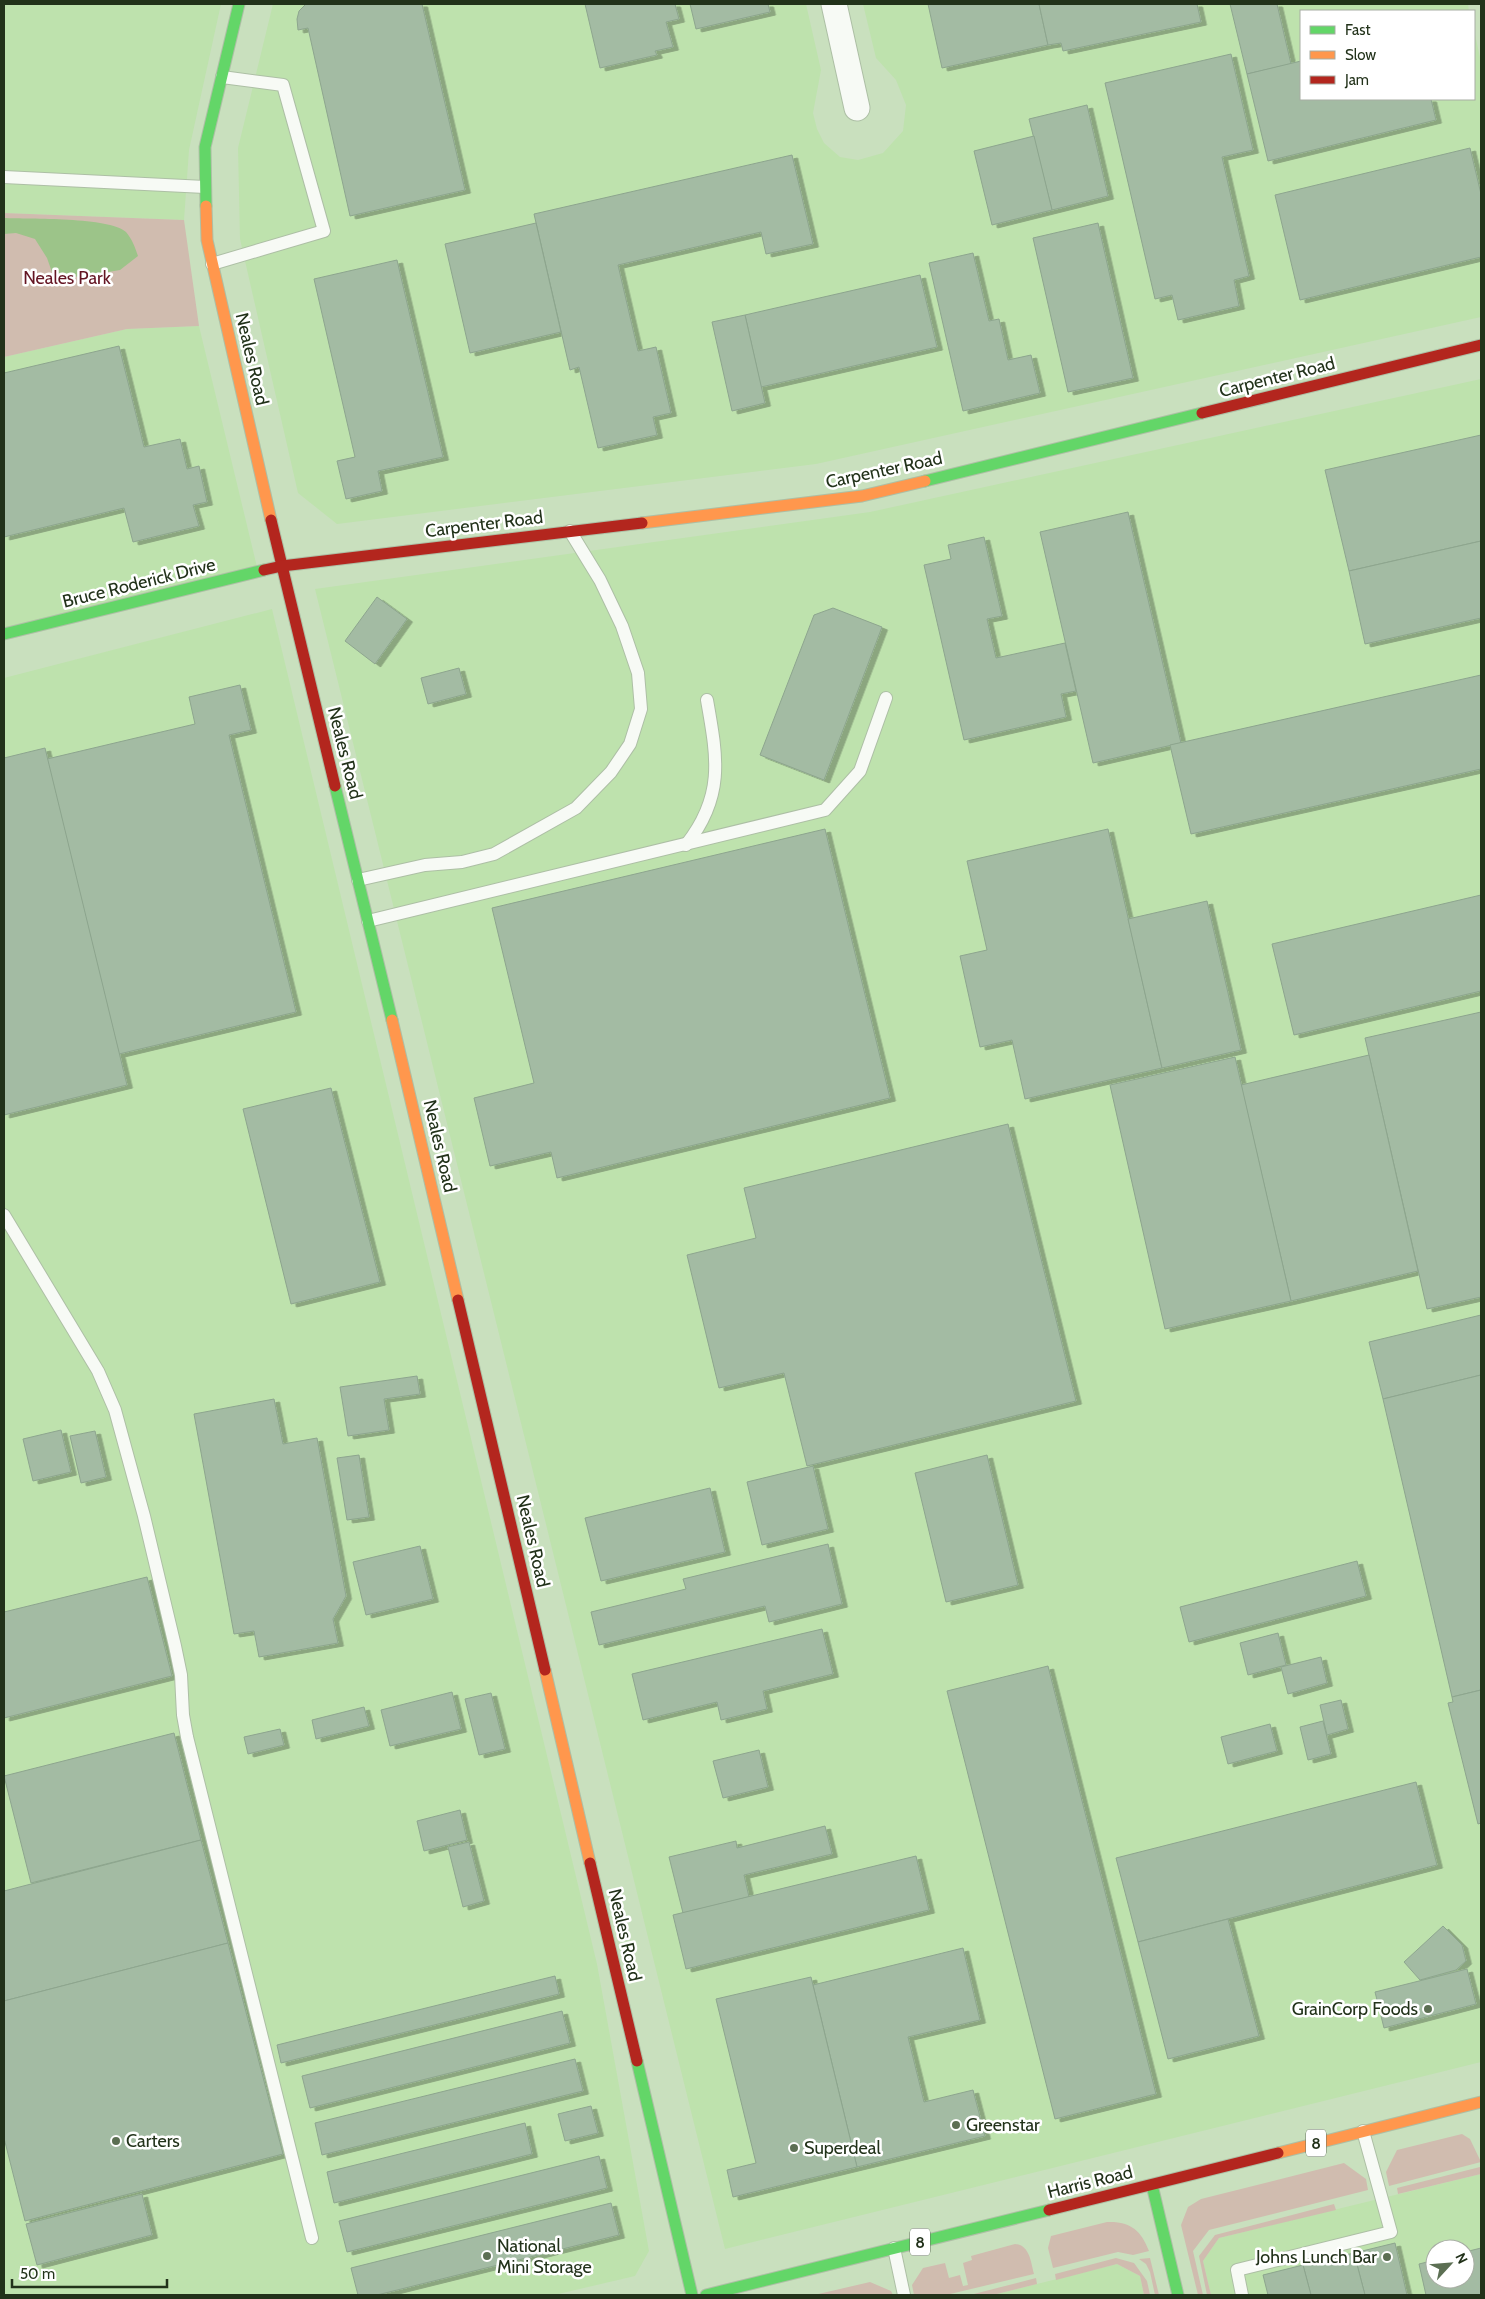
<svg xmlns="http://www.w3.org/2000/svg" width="1485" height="2299" viewBox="0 0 1485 2299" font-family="Cabin,sans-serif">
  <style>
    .built { fill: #bee2ad; fill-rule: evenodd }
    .green { fill: #d0bcaf }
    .water { fill: #9cc489 }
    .building { fill: #a3bba3; stroke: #8da58e; filter: url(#shadow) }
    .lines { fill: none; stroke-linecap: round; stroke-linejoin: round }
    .lane-casing { stroke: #adbfa5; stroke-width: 14 }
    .street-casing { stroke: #adbfa5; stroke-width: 27 }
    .fast-casing { stroke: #adbfa5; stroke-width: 13 }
    .slow-casing { stroke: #adbfa5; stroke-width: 13 }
    .jam-casing { stroke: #adbfa5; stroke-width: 13 }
    .lane { stroke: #f7faf5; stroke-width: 12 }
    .street { stroke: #f7faf5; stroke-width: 25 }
    .fast { stroke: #63d668; stroke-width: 11 }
    .slow { stroke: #ff974d; stroke-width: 11 }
    .jam { stroke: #b3261e; stroke-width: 11 }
    .poi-dot { fill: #5c6f53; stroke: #fff; stroke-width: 2 }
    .labels { text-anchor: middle; stroke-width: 5; stroke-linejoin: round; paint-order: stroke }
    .shield { fill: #fff; stroke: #64705f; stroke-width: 1 }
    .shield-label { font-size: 16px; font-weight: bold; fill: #22321a }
    .park-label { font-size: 18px; fill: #641523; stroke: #fff }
    .street-label { font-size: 18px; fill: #22321a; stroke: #fff }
    .poi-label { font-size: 18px; fill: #22321a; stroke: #fff; text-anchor: start }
  </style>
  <defs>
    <filter id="shadow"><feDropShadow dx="5.5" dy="3" stdDeviation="0" flood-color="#0004"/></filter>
  </defs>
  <rect width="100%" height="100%" fill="#c9e0be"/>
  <!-- built -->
  <g class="built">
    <polygon points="4,4 221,4 189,150 184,220 4,213"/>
    <polygon points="273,4 806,4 821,70 813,113 817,129 824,143 840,157 858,160 883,153 903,131 906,105 896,80 876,58 863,4 1468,4 1469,11 1301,11 1301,99 1474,99 1474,30 1481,62 1481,317 816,464 337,524 298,493 240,239 238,148"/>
    <polygon points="199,326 258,571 4,633 4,357 127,329"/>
    <polygon points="1481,379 1481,2062 725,2249 315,589 870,512"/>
    <polygon points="272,609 597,1964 649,2251 635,2276 554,2295 4,2295 4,678"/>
    <path d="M1481 2174V2295H1211L1203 2261 1219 2238ZM1435 2249H1465V2279H1435Z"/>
    <polygon points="1117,2264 1140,2276 1144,2295 993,2295"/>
  </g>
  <!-- green -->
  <g class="green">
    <polygon points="4,213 184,220 199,326 127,329 4,357"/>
    <polygon points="1462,2134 1470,2139 1481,2162 1389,2186 1386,2172 1397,2150"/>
    <polygon points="1344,2163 1366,2179 1368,2190 1209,2230 1193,2251 1203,2295 1198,2295 1181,2225 1188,2207 1201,2199"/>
    <polygon points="1480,2167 1481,2174 1398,2194 1397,2188"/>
    <polygon points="1334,2204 1336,2210 1219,2238 1203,2261 1211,2295 1207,2295 1199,2256 1215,2235"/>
    <path d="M1107 2222C1130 2221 1141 2230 1149 2251L1133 2255 1118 2252 1053 2268 1048 2248 1051 2236Z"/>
    <path d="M1015 2244C1030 2245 1031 2263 1034 2274L946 2295H914L912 2285 923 2268 945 2263 949 2278 960 2275 963 2286 968 2285 963 2263 972 2260 971 2256Z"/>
    <polygon points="1116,2258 1134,2263 1147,2281 1150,2295 1144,2295 1140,2276 1117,2264 1056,2280 1055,2274"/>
    <polygon points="1150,2258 1159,2295 1155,2295 1150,2272 1146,2264 1139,2259"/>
    <polygon points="1036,2278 1037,2284 993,2295 970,2295"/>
    <polygon points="870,2282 891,2291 893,2295 814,2295"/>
  </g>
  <!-- water -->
  <path class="water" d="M4 218C28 219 111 217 126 232 132 239 135 247 138 256L120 270 85 276 54 278 47 258 35 239 16 233 4 234Z"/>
  <!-- building -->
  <g class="building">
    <polygon points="306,4 422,4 465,190 350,216 308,28 298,30 297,19 299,11"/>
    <polygon points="585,4 675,4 679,19 666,22 673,47 655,51 657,55 600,68"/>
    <polygon points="690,4 768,4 770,12 696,29"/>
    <polygon points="928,4 1039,4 1048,45 942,68"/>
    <polygon points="1039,4 1197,4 1201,22 1063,51 1061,43 1048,45"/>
    <polygon points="1230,4 1277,4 1291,64 1247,74"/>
    <polygon points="1231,54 1253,150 1222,157 1249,276 1234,280 1239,306 1178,320 1172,295 1155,299 1105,83"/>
    <polygon points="1301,61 1301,99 1431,99 1436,120 1268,161 1247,74"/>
    <polygon points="1087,105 1108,196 1052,210 1029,119"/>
    <polygon points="1034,136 1052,210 992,225 974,151"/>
    <polygon points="1470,148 1481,194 1481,257 1300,300 1275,195"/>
    <polygon points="792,155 813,244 766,254 761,232 618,265 638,351 656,347 671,413 653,417 657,435 598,448 579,367 570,370 534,214"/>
    <polygon points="536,223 561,332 470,353 445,244"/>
    <polygon points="1098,223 1133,378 1068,392 1033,238"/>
    <polygon points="973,253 989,321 999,319 1008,360 1031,355 1040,393 963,411 929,263"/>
    <polygon points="397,260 443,457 378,471 382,491 346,499 337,461 355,457 314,279"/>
    <polygon points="920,275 937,347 761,387 745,315"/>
    <polygon points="745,315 765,403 732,411 712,322"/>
    <polygon points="119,346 144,447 180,439 187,469 199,466 207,502 193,505 199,526 133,542 124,508 4,537 4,373"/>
    <polygon points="1481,435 1481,541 1349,571 1325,470"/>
    <polygon points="1128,512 1181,743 1093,763 1040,532"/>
    <polygon points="984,537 1002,616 987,619 996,658 1065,643 1076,691 1061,694 1066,717 964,740 924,565 951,559 948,545"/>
    <polygon points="1481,541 1481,618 1365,644 1349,571"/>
    <polygon points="377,597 407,619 375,664 345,641"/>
    <polygon points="833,608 882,627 824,780 760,755 814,615"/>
    <polygon points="459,668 466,694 428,704 421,678"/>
    <polygon points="1481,675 1481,769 1191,834 1170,745"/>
    <polygon points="240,685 251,730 229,735 296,1012 119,1054 47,759 195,724 189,697"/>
    <polygon points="45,748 127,1085 4,1115 4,758"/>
    <polygon points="825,829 890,1098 557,1178 551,1152 490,1166 474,1098 534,1083 492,908"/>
    <polygon points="1108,829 1162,1068 1025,1099 1012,1040 980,1047 960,956 987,950 967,861"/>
    <polygon points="1481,895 1481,991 1294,1035 1272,944"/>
    <polygon points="1207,901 1241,1050 1162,1068 1128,919"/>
    <polygon points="1481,1012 1481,1297 1427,1309 1365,1038"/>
    <polygon points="1369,1055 1418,1271 1291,1301 1241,1085"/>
    <polygon points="1235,1057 1291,1301 1165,1329 1110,1085"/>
    <polygon points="331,1088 380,1282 291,1304 243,1109"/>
    <polygon points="1008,1124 1076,1401 807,1466 784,1373 719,1388 687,1255 756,1238 744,1188"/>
    <polygon points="1481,1315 1481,1375 1383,1399 1369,1342"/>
    <polygon points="1481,1375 1481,1690 1452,1697 1383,1399"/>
    <polygon points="417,1376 420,1394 384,1399 389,1430 348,1436 340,1387"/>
    <polygon points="274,1399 283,1444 317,1438 346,1596 333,1619 338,1643 259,1657 254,1631 234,1634 194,1414"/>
    <polygon points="61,1430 71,1472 33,1481 23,1439"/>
    <polygon points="95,1431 106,1477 81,1483 70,1436"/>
    <polygon points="359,1455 369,1517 347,1520 337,1458"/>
    <polygon points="987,1455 1018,1585 946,1602 915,1473"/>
    <polygon points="813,1466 828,1529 762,1545 747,1482"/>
    <polygon points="710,1488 725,1552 601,1581 585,1518"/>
    <polygon points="828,1544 842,1604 769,1622 765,1606 599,1645 591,1612 686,1589 683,1579"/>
    <polygon points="420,1546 433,1599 366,1615 353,1562"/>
    <polygon points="1357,1561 1366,1596 1189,1642 1180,1607"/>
    <polygon points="147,1577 172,1676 4,1718 4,1612"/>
    <polygon points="822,1629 833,1674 763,1691 767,1709 721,1720 717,1702 643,1720 632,1674"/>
    <polygon points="1278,1633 1286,1665 1248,1675 1240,1643"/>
    <polygon points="1321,1657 1327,1683 1288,1694 1281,1667"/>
    <polygon points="1048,1666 1156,2094 1055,2119 947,1691"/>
    <polygon points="1481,1690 1481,1823 1478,1824 1448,1703 1453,1702 1452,1697"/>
    <polygon points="452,1692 461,1729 390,1746 381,1710"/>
    <polygon points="491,1693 505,1749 479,1755 465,1699"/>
    <polygon points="1341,1700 1348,1729 1327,1735 1320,1705"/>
    <polygon points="364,1707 369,1726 316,1739 312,1720"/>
    <polygon points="1323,1721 1331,1754 1308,1760 1300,1727"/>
    <polygon points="1270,1724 1277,1751 1228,1764 1221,1737"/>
    <polygon points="280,1729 284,1745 248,1754 244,1737"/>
    <polygon points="174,1733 201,1840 31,1883 4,1776"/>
    <polygon points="759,1750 768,1787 723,1798 713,1761"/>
    <polygon points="1416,1782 1437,1865 1138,1942 1116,1858"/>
    <polygon points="460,1810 467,1840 424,1851 417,1821"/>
    <polygon points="825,1826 832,1854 744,1875 749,1897 683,1913 669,1857 736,1841 737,1848"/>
    <polygon points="201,1840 228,1943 4,2001 4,1891"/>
    <polygon points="469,1842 484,1901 463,1907 448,1847"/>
    <polygon points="916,1856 929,1910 686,1969 673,1915"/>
    <polygon points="1228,1919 1259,2036 1168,2059 1138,1942"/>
    <polygon points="1443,1926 1462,1945 1466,1961 1456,1970 1420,1980 1404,1962"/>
    <polygon points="228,1943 283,2154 25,2221 4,2138 4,2001"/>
    <polygon points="963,1948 980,2020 908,2037 924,2102 973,2090 985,2136 857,2167 813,1985"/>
    <polygon points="1467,1969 1476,2004 1384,2028 1375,1992"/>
    <polygon points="555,1976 559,1994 281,2063 277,2045"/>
    <polygon points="811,1977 857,2167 733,2197 727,2170 756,2163 716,1999"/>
    <polygon points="562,2011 570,2043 310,2108 302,2076"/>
    <polygon points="575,2059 583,2091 322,2155 315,2123"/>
    <polygon points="591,2106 598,2133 565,2141 558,2114"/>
    <polygon points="525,2123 532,2154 334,2203 327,2172"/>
    <polygon points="599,2156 607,2188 347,2252 339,2221"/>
    <polygon points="142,2194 152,2235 37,2265 26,2224"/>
    <polygon points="611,2203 619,2235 377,2295 358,2295 351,2268"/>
    <polygon points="1395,2243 1407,2295 1365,2295 1354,2253"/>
    <polygon points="1481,2248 1481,2295 1426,2295 1419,2264 1435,2260 1435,2279 1465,2279 1465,2252"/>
    <polygon points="1354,2253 1365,2295 1311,2295 1303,2265"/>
    <polygon points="1303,2265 1311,2295 1268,2295 1263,2275"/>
  </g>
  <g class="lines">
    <!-- lane casing -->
    <g class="lane-casing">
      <g id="lane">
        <polyline points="4,177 205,187"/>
        <polyline points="212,264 324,231 283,85 222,77"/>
        <path d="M686 845C725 796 717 757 707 700"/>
        <polyline points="358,880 425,865 462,862 494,854 576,808 611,772 630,744 641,709 638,673 622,626 600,580 570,531"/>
        <polyline points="368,921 825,810 860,771 886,698"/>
        <polyline points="4,1215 98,1371 115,1410 144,1516 175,1646 181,1675 183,1715 187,1737 312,2238"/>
        <polyline points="894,2248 904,2295"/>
        <polyline points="1242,2295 1237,2270 1391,2232 1363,2131"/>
      </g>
    </g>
    <!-- street casing -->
    <g class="street-casing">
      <polyline id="street" points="834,4 857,108"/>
    </g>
    <!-- fast casing -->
    <g class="fast-casing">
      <g id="fast">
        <polyline points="206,206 205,147 239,4"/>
        <polyline points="925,481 1202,413"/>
        <polyline points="4,634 264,570"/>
        <polyline points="335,786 392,1020"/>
        <polyline points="637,2061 692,2295"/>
        <polyline points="1152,2185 1178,2295"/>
        <polyline points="706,2295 1049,2210"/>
      </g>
    </g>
    <!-- slow casing -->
    <g class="slow-casing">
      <g id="slow">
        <polyline points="206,206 207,240 271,520"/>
        <polyline points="642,523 862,496 925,481"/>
        <polyline points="392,1020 458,1300"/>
        <polyline points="545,1670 590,1863"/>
        <polyline points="1278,2153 1481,2102"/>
      </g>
    </g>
    <!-- jam casing -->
    <g class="jam-casing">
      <g id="jam">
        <polyline points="1202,413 1481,345"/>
        <polyline points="271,520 335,786"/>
        <polyline points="264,570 282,566 642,523"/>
        <polyline points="458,1300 545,1670"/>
        <polyline points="590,1863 637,2061"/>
        <polyline points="1049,2210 1278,2153"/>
      </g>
    </g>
    <!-- lane -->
    <use href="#lane" class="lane"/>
    <!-- street -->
    <use href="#street" class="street"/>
    <!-- fast -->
    <use href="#fast" class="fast"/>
    <!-- slow -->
    <use href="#slow" class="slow"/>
    <!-- jam -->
    <use href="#jam" class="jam"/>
  </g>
  <!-- markers -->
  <g class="poi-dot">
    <circle cx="1428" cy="2009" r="5"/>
    <circle cx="956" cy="2125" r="5"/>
    <circle cx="116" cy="2141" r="5"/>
    <circle cx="794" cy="2148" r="5"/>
    <circle cx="487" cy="2256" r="5"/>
    <circle cx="1387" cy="2257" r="5"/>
  </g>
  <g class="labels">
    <!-- shield labels -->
    <g class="shield">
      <rect x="1306" y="2129.5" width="20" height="27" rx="4"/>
      <rect x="910" y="2228.5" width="20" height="27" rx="4"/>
    </g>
    <g class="shield-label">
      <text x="1316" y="2149">8</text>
      <text x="920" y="2248">8</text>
    </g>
    <!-- park labels -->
    <g class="park-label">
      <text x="67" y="284">Neales Park</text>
    </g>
    <!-- street labels -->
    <g class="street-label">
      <text transform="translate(252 359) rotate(77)" y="6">Neales Road</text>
      <text transform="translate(1277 377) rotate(-14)" y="6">Carpenter Road</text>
      <text transform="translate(884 470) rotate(-12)" y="6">Carpenter Road</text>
      <text transform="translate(484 524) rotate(-7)" y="6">Carpenter Road</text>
      <text transform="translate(139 583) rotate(-14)" y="6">Bruce Roderick Drive</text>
      <text transform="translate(345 753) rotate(76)" y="6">Neales Road</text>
      <text transform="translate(440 1146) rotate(77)" y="6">Neales Road</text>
      <text transform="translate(533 1541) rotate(77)" y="6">Neales Road</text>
      <text transform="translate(625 1935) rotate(77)" y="6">Neales Road</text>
      <text transform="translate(1090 2182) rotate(-14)" y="6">Harris Road</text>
    </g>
    <!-- poi labels -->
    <g class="poi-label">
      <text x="1418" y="2015" text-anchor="end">GrainCorp Foods</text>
      <text x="966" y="2131">Greenstar</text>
      <text x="126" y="2147">Carters</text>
      <text x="804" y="2154">Superdeal</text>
      <text x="497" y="2252">National<tspan x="497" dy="21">Mini Storage</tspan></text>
      <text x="1377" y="2263" text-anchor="end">Johns Lunch Bar</text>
    </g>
  </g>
  <!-- border -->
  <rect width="1485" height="2299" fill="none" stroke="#22321a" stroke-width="10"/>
  <!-- legend -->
  <rect x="1300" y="10" width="175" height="90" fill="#ffffff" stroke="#a7ada3"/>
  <rect x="1310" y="26" width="25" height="8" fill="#63d668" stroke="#a7ada3"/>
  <text x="1345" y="35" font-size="15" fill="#22321a">Fast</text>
  <rect x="1310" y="51" width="25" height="8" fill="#ff974d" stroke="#a7ada3"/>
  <text x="1345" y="60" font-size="15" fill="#22321a">Slow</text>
  <rect x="1310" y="76" width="25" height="8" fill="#b3261e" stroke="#a7ada3"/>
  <text x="1345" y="85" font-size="15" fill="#22321a">Jam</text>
  <!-- north arrow -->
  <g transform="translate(1450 2264) rotate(64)"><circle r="24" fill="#ffffff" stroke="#a7ada3"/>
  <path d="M0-4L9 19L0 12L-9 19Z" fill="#5c6f53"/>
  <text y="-8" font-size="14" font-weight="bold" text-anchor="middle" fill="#22321a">N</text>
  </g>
  <!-- scale -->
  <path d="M12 2279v8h155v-8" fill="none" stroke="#22321a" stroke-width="2.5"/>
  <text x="20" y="2279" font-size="15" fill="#22321a" stroke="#ffffff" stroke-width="4" paint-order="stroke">50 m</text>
</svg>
